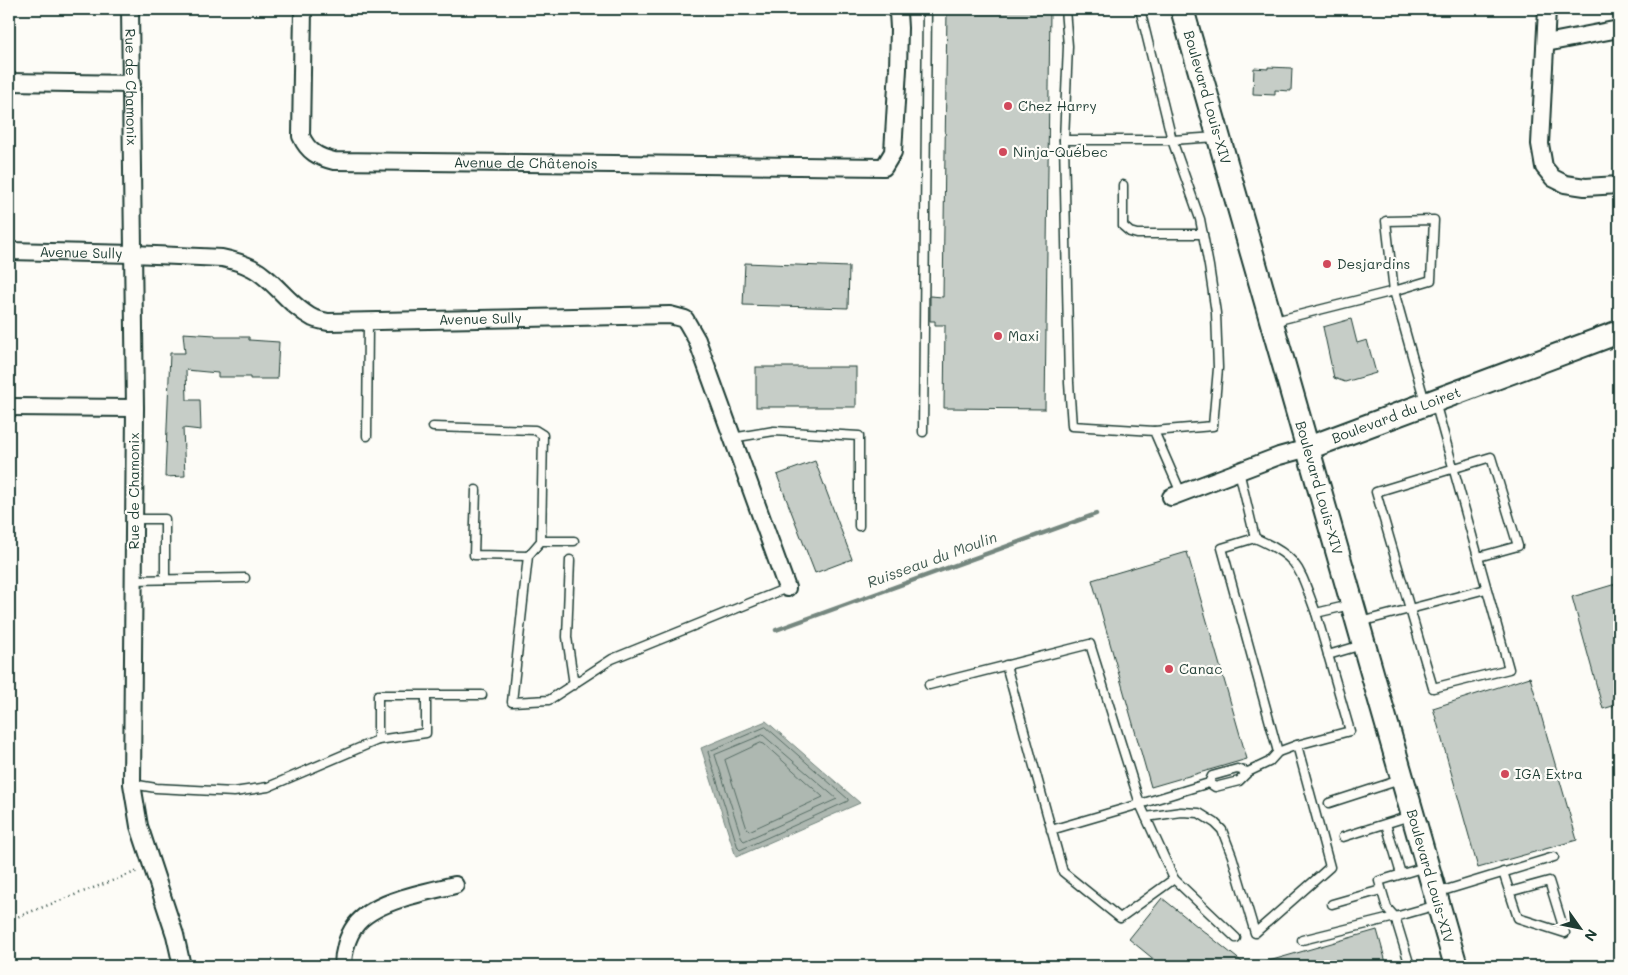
<svg xmlns="http://www.w3.org/2000/svg" width="1628" height="975" viewBox="0 0 1628 975" font-family="Mali,sans-serif">
  <style>
    .water { fill: #aeb8b1; stroke: #75877f }
    .lines { fill: none; stroke-linecap: round; stroke-linejoin: round }
    .shore { stroke: #586e66; stroke-width: 1 }
    .stream { stroke: #75877f; stroke-width: 4.5 }
    .building { fill: #c6cdc7; stroke: #1f3d34 }
    .lane-casing { stroke: #1f3d34; stroke-width: 11 }
    .street-casing { stroke: #1f3d34; stroke-width: 20 }
    .secondary-casing { stroke: #1f3d34; stroke-width: 26 }
    .path { stroke: #1f3d34; stroke-width: 2.5; stroke-dasharray: 1 4; stroke-linecap: butt }
    .lane { stroke: #fdfcf7; stroke-width: 8 }
    .street { stroke: #fdfcf7; stroke-width: 16 }
    .secondary { stroke: #fdfcf7; stroke-width: 22 }
    .poi-dot { fill: #d1495b; stroke: #fdfcf7; stroke-width: 2 }
    .labels { text-anchor: middle; stroke-width: 4.5; stroke-linejoin: round; paint-order: stroke }
    .street-label { font-size: 14px; fill: #1f3d34; stroke: #fdfcf7 }
    .poi-label { font-size: 14px; fill: #1f3d34; stroke: #fdfcf7; text-anchor: start }
    .water-label { font-size: 15px; font-style: italic; fill: #435c53; stroke: #fdfcf7 }
  </style>
  <rect width="100%" height="100%" fill="#fdfcf7"/>
  <filter id="ink" filterUnits="userSpaceOnUse"><feTurbulence type="fractalNoise" baseFrequency=".02" numOctaves="2"/><feDisplacementMap in="SourceGraphic" scale="10" xChannelSelector="R" yChannelSelector="G"/><feConvolveMatrix kernelMatrix="1 2 1 2 8 2 1 2 1" color-interpolation-filters="sRGB"/></filter>
  <g filter="url(#ink)">
    <!-- water -->
    <polygon class="water" points="766,721 860,803 736,857 701,748"/>
    <g class="lines">
      <!-- shore -->
      <g class="shore">
        <polygon points="766,727 848,799 848,801 740,850 738,848 708,752"/>
        <polygon points="763,735 837,799 744,841 742,839 715,755"/>
        <polygon points="761,743 764,744 823,797 749,831 747,829 725,760"/>
      </g>
      <!-- stream -->
      <polyline class="stream" points="776,630 1096,514"/>
    </g>
    <!-- building -->
    <g class="building">
      <polygon points="947,9 1050,9 1045,409 944,408 945,325 935,325 935,321 930,321 930,296 943,297"/>
      <polygon points="1268,67 1292,68 1291,91 1275,90 1275,95 1253,94 1254,68 1268,69"/>
      <polygon points="745,263 849,267 848,308 743,305"/>
      <polygon points="1351,319 1357,343 1367,340 1376,373 1345,382 1334,378 1323,327"/>
      <polygon points="183,333 215,335 215,337 249,337 249,340 279,342 277,379 250,379 250,377 218,377 218,373 186,370 187,400 200,400 201,430 183,428 185,476 165,477 170,353 185,353"/>
      <rect x="756" y="367" width="100" height="40"/>
      <polygon points="815,461 852,559 815,573 777,475"/>
      <polygon points="1187,552 1247,759 1151,787 1092,580"/>
      <polygon points="1619,583 1619,704 1603,709 1572,597"/>
      <polygon points="1530,677 1577,840 1478,868 1433,708"/>
      <polygon points="1162,898 1247,966 1162,966 1129,939"/>
      <polygon points="1377,930 1387,966 1263,966 1262,963"/>
    </g>
    <g class="lines">
      <!-- lane casing -->
      <g class="lane-casing">
        <g id="lane">
          <polyline points="1065,9 1068,46 1064,140 1069,383 1072,426 1154,431 1181,493"/>
          <polyline points="1140,9 1172,140 1200,219 1209,266 1216,313 1218,368 1213,426 1154,431"/>
          <polyline points="1064,140 1172,140 1217,137"/>
          <polyline points="1123,185 1123,226 1130,232 1137,234 1203,234"/>
          <polygon points="1434,220 1431,280 1394,291 1386,221"/>
          <polyline points="1275,321 1394,291 1425,402"/>
          <polyline points="1435,402 1509,669 1433,688 1376,492 1491,457 1518,546 1478,557"/>
          <polyline points="433,427 535,430 543,435 541,541 528,556 512,702 549,700 612,659 787,588"/>
          <polyline points="923,432 927,9"/>
          <polyline points="367,436 368,322"/>
          <polyline points="732,438 774,431 859,436 859,526"/>
          <polyline points="1239,471 1255,538 1222,548 1278,752"/>
          <polyline points="476,490 474,555 528,556"/>
          <polyline points="134,519 165,519 165,579"/>
          <path d="M1255 538C1301 558 1299 569 1316 613"/>
          <polyline points="541,541 574,541"/>
          <polyline points="570,560 567,637 574,685"/>
          <polyline points="133,580 245,578"/>
          <polyline points="1360,622 1486,589"/>
          <polyline points="1328,655 1362,645"/>
          <polyline points="1006,665 1063,872 1120,918 1174,879 1140,804 1051,830"/>
          <polyline points="929,685 1090,644 1140,804 1209,783 1212,776 1237,769 1248,772"/>
          <polyline points="378,740 426,733 426,696"/>
          <polyline points="1209,783 1215,787 1239,781 1248,772 1269,762 1278,752 1297,745 1350,731 1316,613 1350,605"/>
          <polyline points="132,784 156,788 234,792 268,787 378,740 378,695 482,695"/>
          <polyline points="1329,803 1400,780"/>
          <polyline points="1146,817 1181,812 1199,813 1215,823 1222,830 1232,856 1255,933 1330,867 1297,745"/>
          <polyline points="1386,824 1401,874"/>
          <polyline points="1343,837 1410,816"/>
          <polyline points="1503,872 1518,918 1565,933 1549,881 1509,892"/>
          <polyline points="1174,879 1236,938"/>
          <polyline points="1436,893 1554,857"/>
          <polyline points="1332,904 1381,890"/>
          <polyline points="1302,940 1395,917 1387,908 1379,881 1425,867"/>
          <polyline points="1410,966 1395,917 1437,905"/>
        </g>
      </g>
      <!-- street casing -->
      <g class="street-casing">
        <g id="street">
          <path id="s1" d="M130 9 135 408 132 784 139 826 175 935 182 966"/>
          <path id="s2" d="M303 9 301 136C308 152 318 157 334 161L884 167 893 152 898 69 899 28 898 12 894 9"/>
          <polyline points="1547,9 1540,144 1544,167 1553,178 1565,184 1585,187 1619,185"/>
          <polyline points="1546,43 1619,29"/>
          <polyline points="9,82 132,84"/>
          <path id="s3" d="M9 251 133 254 222 258C232 260 242 263 252 268 275 280 289 306 313 318 318 320 323 321 328 322L670 315 685 319 697 340 787 588"/>
          <polyline points="9,407 135,408"/>
          <polyline points="1171,497 1279,456 1308,448"/>
          <path d="M343 966C343 953 347 937 355 926 373 901 426 892 455 885"/>
        </g>
      </g>
      <!-- secondary casing -->
      <g class="secondary-casing">
        <g id="secondary">
          <path id="s4" d="M1182 9 1456 966"/>
          <path id="s5" d="M1308 448 1619 332"/>
        </g>
      </g>
      <!-- path -->
      <polyline class="path" points="9,920 138,871"/>
      <!-- lane -->
      <use href="#lane" class="lane"/>
      <!-- street -->
      <use href="#street" class="street"/>
      <!-- secondary -->
      <use href="#secondary" class="secondary"/>
    </g>
  </g>
  <!-- markers -->
  <g class="poi-dot">
    <circle cx="1008" cy="106" r="5"/>
    <circle cx="1003" cy="152" r="5"/>
    <circle cx="1327" cy="264" r="5"/>
    <circle cx="998" cy="336" r="5"/>
    <circle cx="1169" cy="669" r="5"/>
    <circle cx="1505" cy="774" r="5"/>
  </g>
  <g class="labels">
    <!-- street labels -->
    <g class="street-label">
      <text dy="5" stroke="none"><textPath href="#s1" startOffset="78">Rue de Chamonix</textPath></text>
      <text dy="5" stroke="none"><textPath href="#s4" startOffset="92">Boulevard Louis-XIV</textPath></text>
      <text dy="5" stroke="none"><textPath href="#s2" startOffset="362">Avenue de Châtenois</textPath></text>
      <text dy="5" stroke="none"><textPath href="#s3" startOffset="72">Avenue Sully</textPath></text>
      <text dy="5" stroke="none"><textPath href="#s3" startOffset="492">Avenue Sully</textPath></text>
      <text dy="5" stroke="none"><textPath href="#s5" startOffset="94">Boulevard du Loiret</textPath></text>
      <text dy="5" stroke="none"><textPath href="#s4" startOffset="498">Boulevard Louis-XIV</textPath></text>
      <text transform="translate(134 491) rotate(-90)" y="5">Rue de Chamonix</text>
      <text dy="5" stroke="none"><textPath href="#s4" startOffset="902">Boulevard Louis-XIV</textPath></text>
    </g>
    <!-- poi labels -->
    <g class="poi-label">
      <text x="1018" y="111">Chez Harry</text>
      <text x="1013" y="157">Ninja-Québec</text>
      <text x="1337" y="269">Desjardins</text>
      <text x="1008" y="341">Maxi</text>
      <text x="1179" y="674">Canac</text>
      <text x="1515" y="779">IGA Extra</text>
    </g>
    <!-- water labels -->
    <g class="water-label">
      <text transform="translate(932 560) rotate(-20)" y="5">Ruisseau du Moulin</text>
    </g>
  </g>
  <!-- margin -->
  <rect width="1628" height="975" fill="none" stroke="#fdfcf7" stroke-width="30"/>
  <rect x="15" y="15" width="1598" height="945" fill="none" stroke="#1f3d34" stroke-width="2" filter="url(#ink)"/>
  <!-- north arrow -->
  <g transform="translate(1580 928) rotate(123)" stroke="#fdfcf7" stroke-width="4" paint-order="stroke">
  <path d="M0-4L9 19L0 12L-9 19Z" fill="#1f3d34"/>
  <text y="-8" font-size="14" font-weight="bold" text-anchor="middle" fill="#1f3d34">N</text>
  </g>
</svg>
